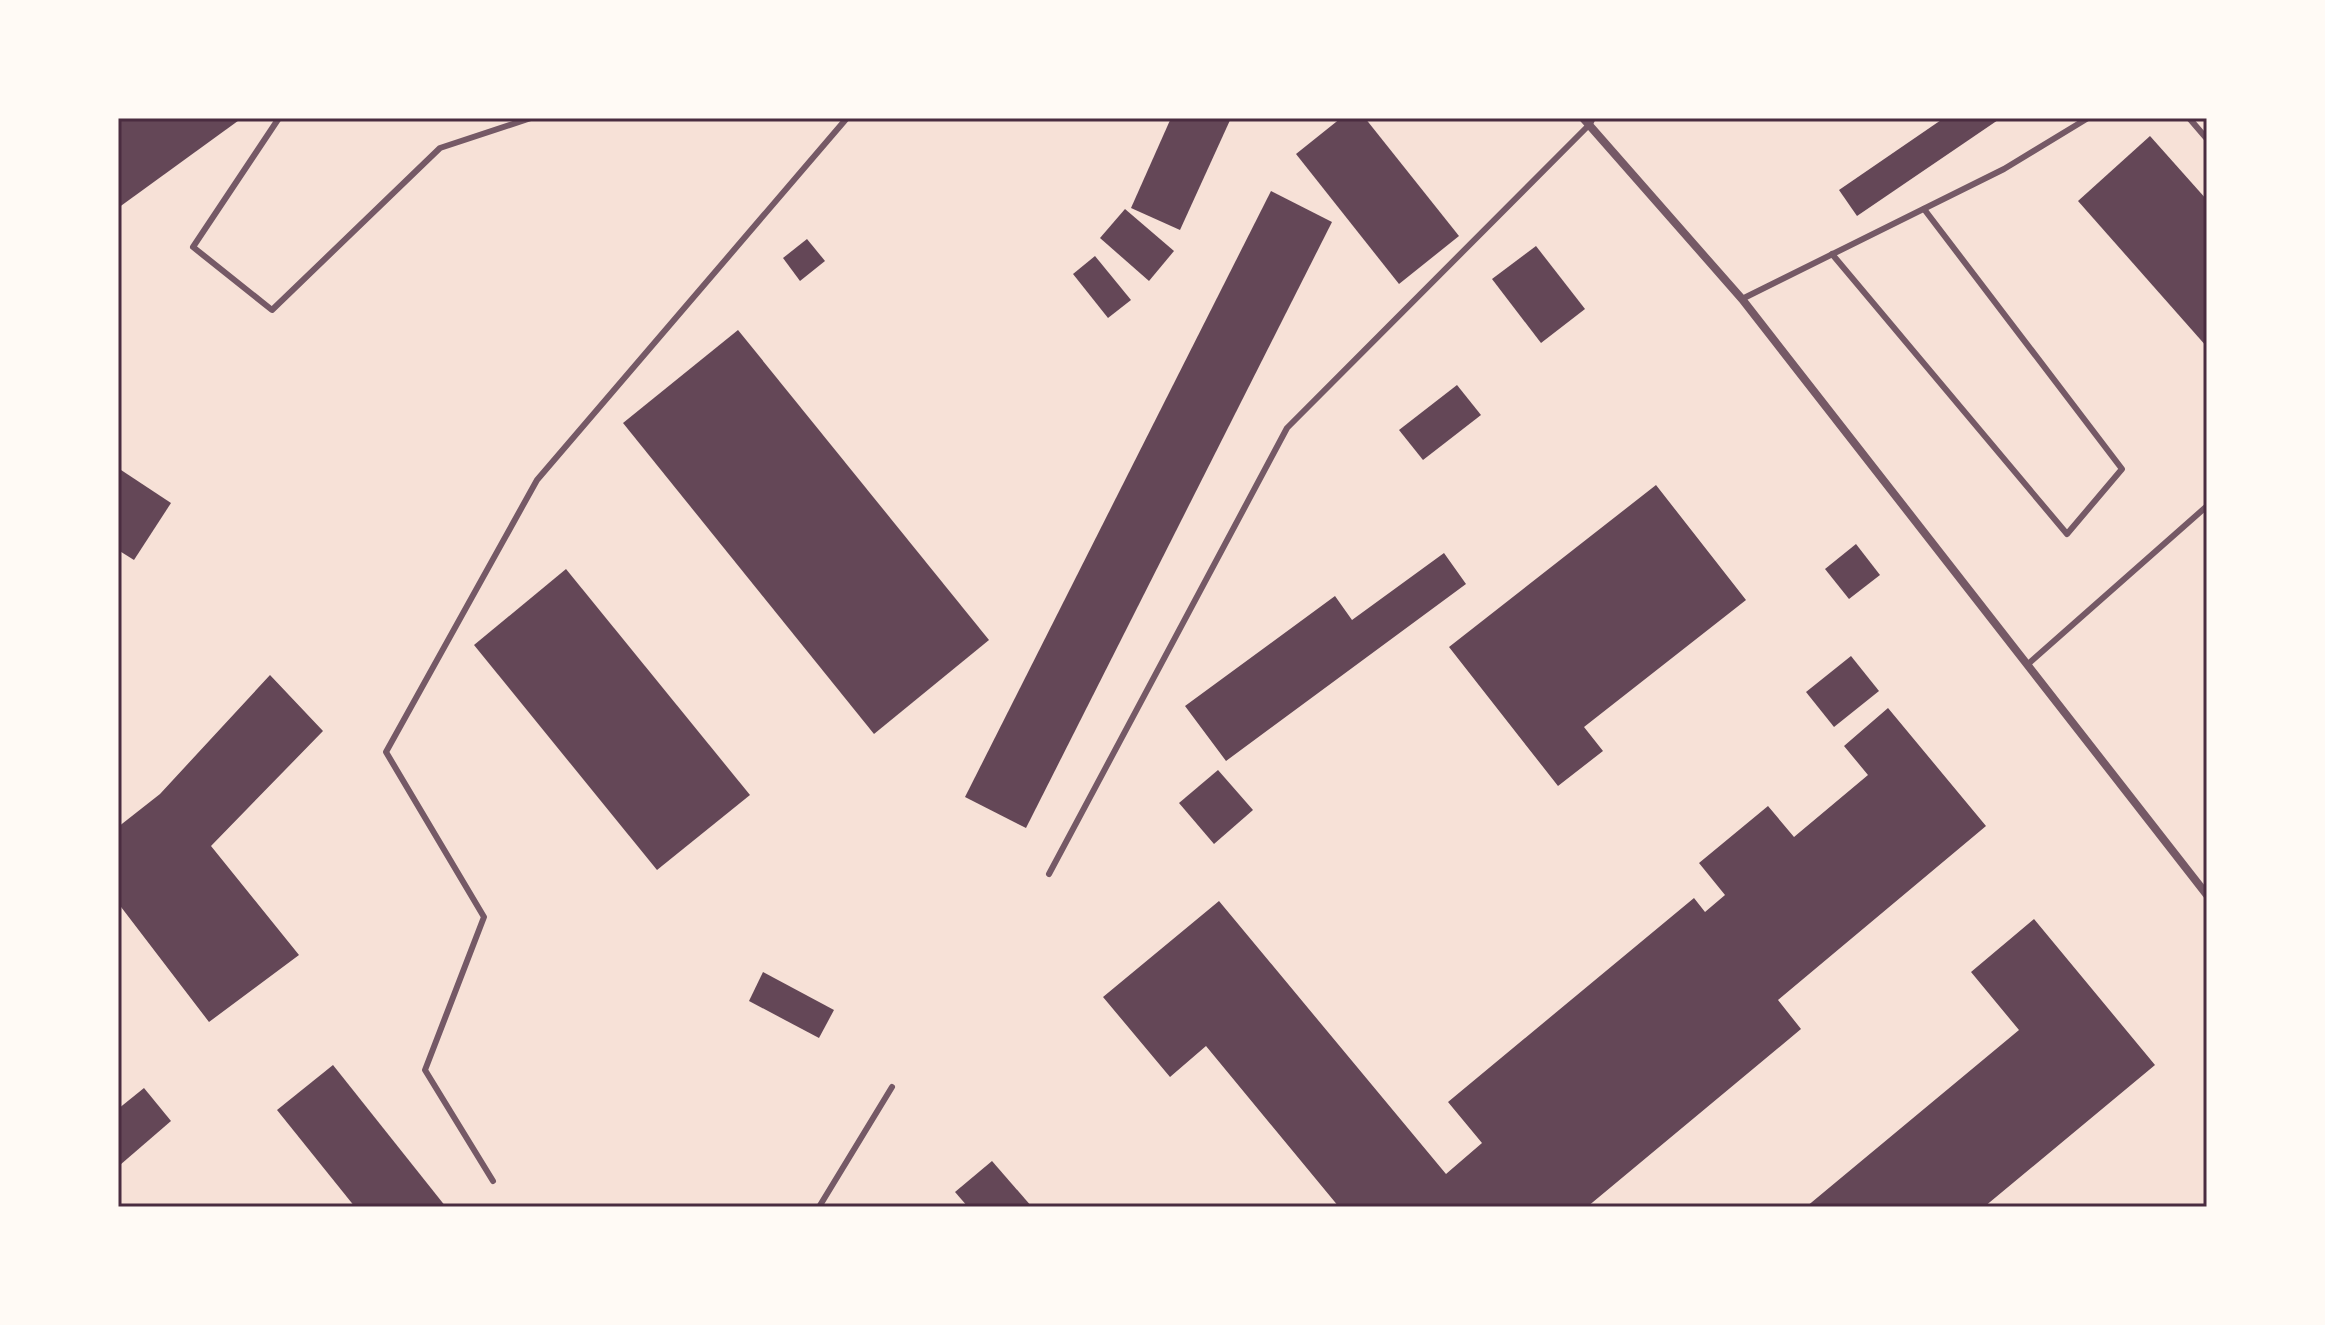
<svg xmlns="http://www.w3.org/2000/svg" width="2325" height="1325" viewBox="0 0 2325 1325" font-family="Arial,sans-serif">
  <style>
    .building { fill: #644757 }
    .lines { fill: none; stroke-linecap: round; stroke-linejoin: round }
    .service { stroke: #755966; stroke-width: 6 }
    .minor { stroke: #755966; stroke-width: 8 }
    .neatline { fill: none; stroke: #4a2c40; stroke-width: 3 }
  </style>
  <rect width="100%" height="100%" fill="#f7e1d7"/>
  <!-- building -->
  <g class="building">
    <polygon points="118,118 242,118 118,208"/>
    <polygon points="1171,118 1231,118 1180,230 1131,208"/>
    <polygon points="1341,118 1365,118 1459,236 1399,284 1296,154"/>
    <polygon points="1944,118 2001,118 1857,216 1839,190"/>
    <polygon points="2150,136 2207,200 2207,347 2078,201"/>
    <polygon points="1271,191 1332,222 1026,828 965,797"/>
    <polygon points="1125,209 1174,251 1149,281 1100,238"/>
    <polygon points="807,239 825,261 800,281 783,258"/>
    <polygon points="1536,246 1585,309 1541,343 1492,279"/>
    <polygon points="1095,256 1131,300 1108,318 1073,274"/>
    <polygon points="738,330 989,640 874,734 623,423"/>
    <polygon points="1457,385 1481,415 1423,460 1399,430"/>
    <polygon points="118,468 171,503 134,560 118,550"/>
    <polygon points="1656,485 1746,600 1584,727 1603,751 1558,786 1449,647"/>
    <polygon points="1856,544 1880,575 1849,599 1825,569"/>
    <polygon points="1444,553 1466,584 1226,761 1185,706 1335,596 1352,620"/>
    <polygon points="566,569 750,795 657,870 474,645"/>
    <polygon points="1851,656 1879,691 1834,727 1806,692"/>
    <polygon points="270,675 323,731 211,846 299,955 209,1022 118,903 118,827 160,794"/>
    <polygon points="1888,708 1986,826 1778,1000 1801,1029 1587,1207 1339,1207 1206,1046 1170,1077 1103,997 1219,901 1446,1174 1482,1143 1448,1102 1694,898 1705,912 1725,895 1699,863 1768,806 1794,837 1868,775 1844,746"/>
    <polygon points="1218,770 1253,810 1214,844 1179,803"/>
    <polygon points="2034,919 2155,1065 1984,1207 1806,1207 2019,1030 1971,972"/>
    <polygon points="763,972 834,1010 819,1038 749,1001"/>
    <polygon points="333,1065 446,1207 355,1207 277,1110"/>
    <polygon points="144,1088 171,1121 120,1165 118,1109"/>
    <polygon points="992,1161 1032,1207 968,1207 955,1192"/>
  </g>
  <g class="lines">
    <!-- service -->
    <g class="service">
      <polyline points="279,118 193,247 272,310 440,148 531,118"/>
      <polyline points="2189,118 2207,139"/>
      <polyline points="1832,254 2067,534 2122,469 1924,209"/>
      <polyline points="1742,299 2004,169 2088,118"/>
      <polyline points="2027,665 2207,506"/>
      <polyline points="1049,874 1287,428 1590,124 1593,118"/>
      <polyline points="493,1181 425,1070 484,917 386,752 537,480 847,118"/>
      <polyline points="819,1207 892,1087"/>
    </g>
    <!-- minor -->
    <polyline class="minor" points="1583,118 1742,299 2207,895"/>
  </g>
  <!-- border -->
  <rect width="2325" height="1325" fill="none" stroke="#fffaf5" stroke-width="240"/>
  <rect x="120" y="120" width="2085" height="1085" class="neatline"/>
</svg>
